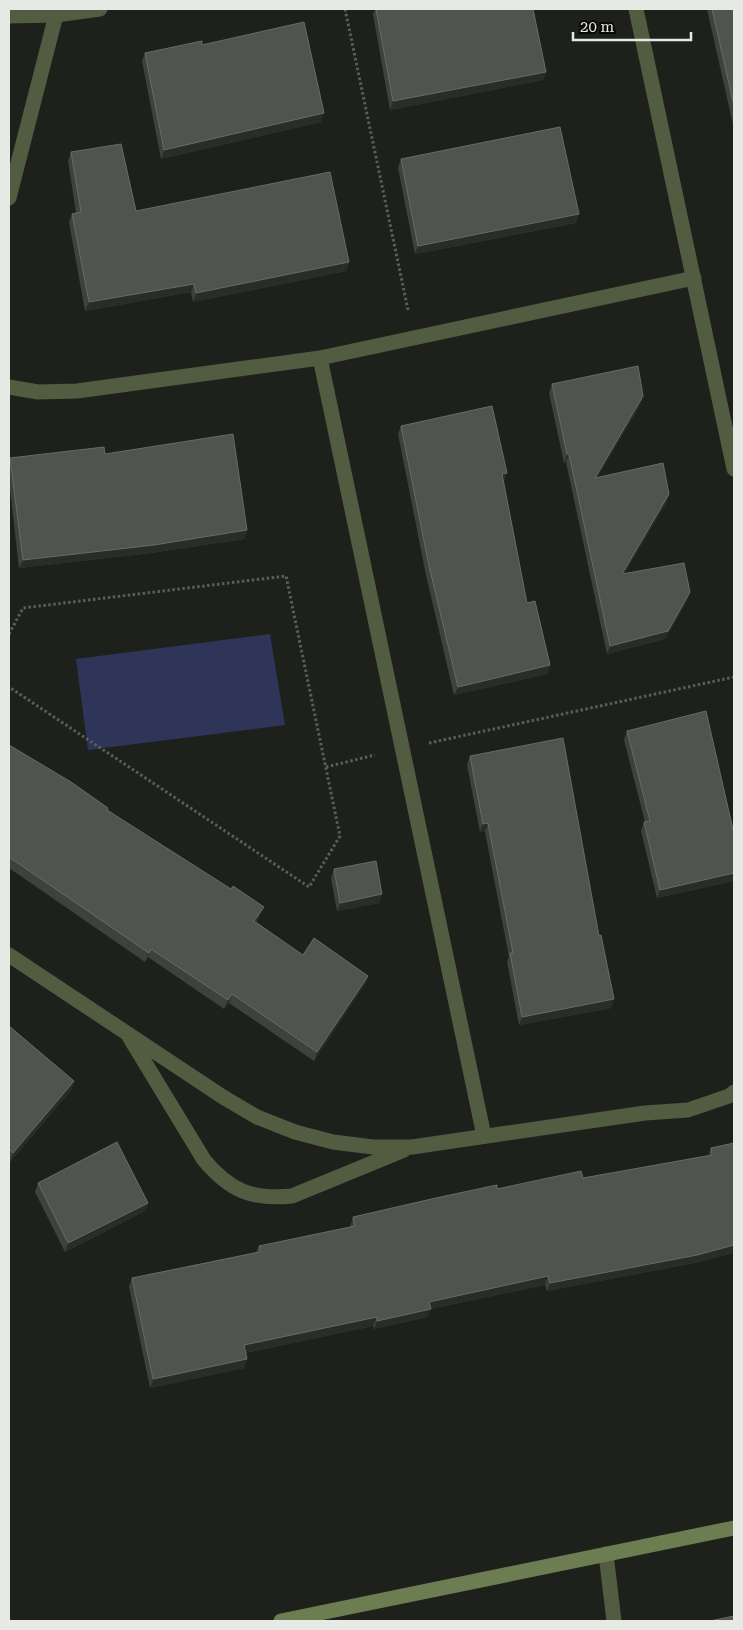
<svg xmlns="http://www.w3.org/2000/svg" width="743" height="1630" viewBox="0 0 743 1630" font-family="'Roboto Serif',serif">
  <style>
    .green { fill: #2f3559 }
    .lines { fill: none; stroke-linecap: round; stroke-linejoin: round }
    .path { stroke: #5a5d58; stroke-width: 3; stroke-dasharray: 2.5 2.5; stroke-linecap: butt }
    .street { stroke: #515c41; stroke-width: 15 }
    .secondary { stroke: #6d7d52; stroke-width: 15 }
    .wall { fill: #3f423c }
    .shaded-wall { fill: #2a2d27 }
    .building { fill: #51544e; stroke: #686b66 }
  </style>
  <rect width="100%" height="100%" fill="#1e211b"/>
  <!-- green -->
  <polygon class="green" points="270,634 285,725 88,750 76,659"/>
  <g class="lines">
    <!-- path -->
    <g class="path">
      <polyline points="345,9 408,310"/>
      <polyline points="9,634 23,608 286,576 340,836 309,887 9,687"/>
      <polyline points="429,743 734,677"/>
      <polyline points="326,767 375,755"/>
    </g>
    <!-- street -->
    <g class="street">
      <polyline points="636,9 734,469"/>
      <polyline points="9,16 56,15 100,9"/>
      <polyline points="9,198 56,15"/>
      <polyline points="320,358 484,1136"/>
      <polyline points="9,387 38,392 77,391 320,358 694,278"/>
      <polyline points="9,955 223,1097 257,1117 295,1132 333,1142 373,1147 412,1147 645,1113 688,1110 729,1096 734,1092"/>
      <path d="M130 1038 204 1160C230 1191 252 1200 292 1196L404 1150"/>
      <polyline points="606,1554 614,1621"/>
    </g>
    <!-- secondary -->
    <polyline class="secondary" points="281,1621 734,1528"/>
  </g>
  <!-- wall -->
  <g class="wall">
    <polygon points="375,9 533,9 546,72 543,80 390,110 373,14"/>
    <polygon points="707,9 734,9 734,129"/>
    <polygon points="145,53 321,122 161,159 142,61"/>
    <polygon points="71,152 136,211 349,262 346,271 193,302 191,292 85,311 69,222 72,214 76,213 68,161"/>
    <polygon points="401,159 576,223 415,254 398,168"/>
    <polygon points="552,384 643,396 640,405 597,478 669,494 666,503 624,574 687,601 665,639 607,654 566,462 564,463 549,393"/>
    <polygon points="401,426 504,482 527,603 550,665 547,674 454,695 426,575 398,434"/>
    <polygon points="105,454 247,530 244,539 151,553 19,568 9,480 9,462 10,458"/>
    <polygon points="627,731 734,834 734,881 657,898 641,831 644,822 645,822 624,740"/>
    <polygon points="9,745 108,810 260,915 256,923 303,955 368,976 365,984 314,1061 229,1003 224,1009 148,957 145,962 9,868"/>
    <polygon points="470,756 611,1008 519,1025 507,962 509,957 485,832 480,832 467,765"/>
    <polygon points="334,869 382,894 379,903 337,911 331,878"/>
    <polygon points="9,1026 74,1081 71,1090 10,1162 9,1161"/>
    <polygon points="734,1143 734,1253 694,1263 547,1291 545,1285 430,1309 427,1317 374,1329 373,1326 246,1353 247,1359 244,1368 150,1388 129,1287 132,1278 256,1252 259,1246 350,1227 353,1217 497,1189 583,1178 708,1156 711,1148"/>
    <polygon points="38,1183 148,1203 145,1211 65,1252 35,1192"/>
  </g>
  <!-- shaded-wall -->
  <g class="shaded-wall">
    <polygon points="546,72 543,80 390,110 393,101"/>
    <polygon points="324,113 321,122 161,159 164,150"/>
    <polygon points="579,214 576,223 415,254 418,246"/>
    <polygon points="349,262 346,271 193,302 196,293"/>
    <polygon points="194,284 191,292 85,311 89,302"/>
    <polygon points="643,396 640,405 592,487 595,478"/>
    <polygon points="567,454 569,454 566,462 564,463"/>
    <polygon points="507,473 504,482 502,474"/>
    <polygon points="669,494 666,503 619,583 622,574"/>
    <polygon points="247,530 244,539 151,553 19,568 23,560"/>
    <polygon points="690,592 687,601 665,639 607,654 610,646"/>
    <polygon points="550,665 547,674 454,695 458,687"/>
    <polygon points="488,823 485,832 480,832 483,824"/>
    <polygon points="734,873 734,881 657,898 660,890"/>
    <polygon points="382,894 379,903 337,911 340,903"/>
    <polygon points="264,907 260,915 251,930 254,921"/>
    <polygon points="151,949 148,957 145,962 149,953"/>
    <polygon points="368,976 365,984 314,1061 317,1052"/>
    <polygon points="232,994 229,1003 224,1009 228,1000"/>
    <polygon points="614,999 611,1008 519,1025 522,1017"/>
    <polygon points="74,1081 71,1090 10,1162 13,1153"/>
    <polygon points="148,1203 145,1211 65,1252 68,1243"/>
    <polygon points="734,1245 734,1253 694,1263 547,1291 550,1283"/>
    <polygon points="548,1276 545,1285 430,1309 427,1317 374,1329 377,1321 429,1302"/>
    <polygon points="377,1317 373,1326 241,1354 244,1345"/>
    <polygon points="247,1359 244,1368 150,1388 153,1379"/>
  </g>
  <!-- building -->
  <g class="building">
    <polygon points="376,9 533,9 546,72 393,101"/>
    <polygon points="712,9 734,9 734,106"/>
    <polygon points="304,22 324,113 164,150 145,53 202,41 202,45"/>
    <polygon points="560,127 579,214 418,246 401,159"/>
    <polygon points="121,144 136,211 330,172 349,262 196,293 194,284 89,302 72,214 81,212 71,152"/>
    <polygon points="638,366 643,396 595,478 663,463 669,494 622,574 684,563 690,592 668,631 610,646 569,454 567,454 552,384"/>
    <polygon points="492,406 507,473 502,474 527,603 535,601 550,665 458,687 429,566 401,426"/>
    <polygon points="233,434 247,530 154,545 23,560 10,458 104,447 105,454"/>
    <polygon points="706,711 734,834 734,873 660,890 644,822 650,821 627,731"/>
    <polygon points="563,738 599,936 601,935 614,999 522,1017 510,953 513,953 488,823 483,824 470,756"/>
    <polygon points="9,745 71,782 108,808 107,810 231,889 233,886 264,907 254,921 303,955 314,938 368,976 317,1052 232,994 228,1000 151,949 149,953 9,857"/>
    <polygon points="376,861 382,894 340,903 334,869"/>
    <polygon points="9,1026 74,1081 13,1153 9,1149"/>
    <polygon points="117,1142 148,1203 68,1243 38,1183"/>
    <polygon points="734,1143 734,1245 697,1255 550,1283 548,1276 429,1302 431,1309 377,1321 377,1317 244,1345 247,1359 153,1379 132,1278 260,1252 259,1246 355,1226 353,1217 436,1198 497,1185 497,1189 581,1171 583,1178 712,1155 711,1148"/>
    <polygon points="734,1616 734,1621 710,1621"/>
  </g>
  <!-- border -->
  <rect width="743" height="1630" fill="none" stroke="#e7e9e5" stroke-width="20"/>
  <!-- scale -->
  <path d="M573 32v8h118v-8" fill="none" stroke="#e7e9e5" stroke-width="2.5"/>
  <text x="580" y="32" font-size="15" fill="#e7e9e5" stroke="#090a08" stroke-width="4" paint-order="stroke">20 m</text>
</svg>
